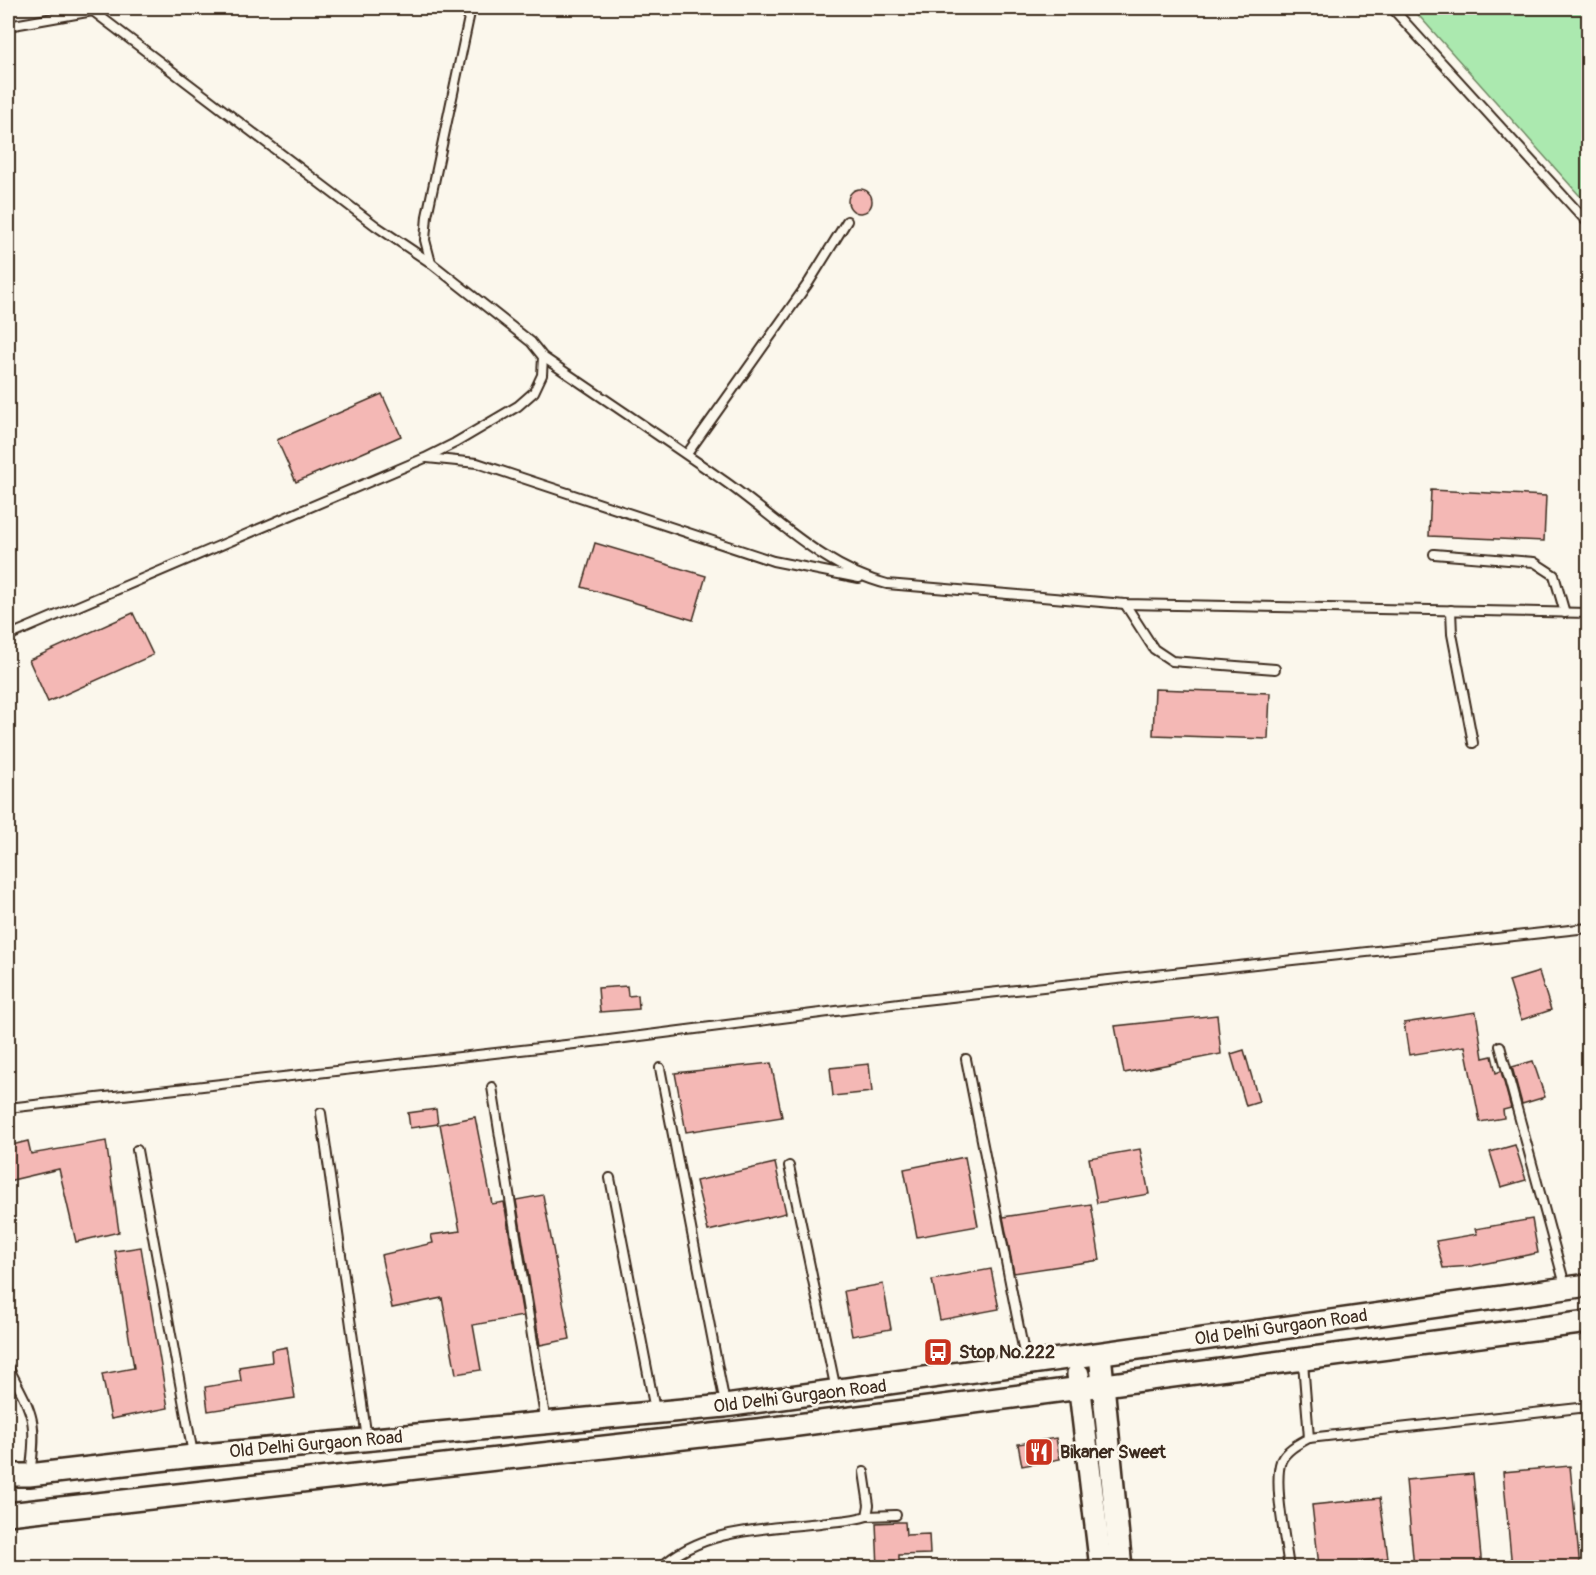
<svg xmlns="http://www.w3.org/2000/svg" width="1596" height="1575" viewBox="0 0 1596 1575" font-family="Pangolin,sans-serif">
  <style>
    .green { fill: #abe9af; stroke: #738a66; stroke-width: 1.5 }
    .building { fill: #f4b8b5; stroke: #3b2a1e; stroke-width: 1.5 }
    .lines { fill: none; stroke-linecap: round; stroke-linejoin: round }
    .lane-casing { stroke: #3b2a1e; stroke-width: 12 }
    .secondary-casing { stroke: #3b2a1e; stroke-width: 26 }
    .lane { stroke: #fbf7ec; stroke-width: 8 }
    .secondary { stroke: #fbf7ec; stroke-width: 21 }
    .labels { text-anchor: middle; stroke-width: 5; stroke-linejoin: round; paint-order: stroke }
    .street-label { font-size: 18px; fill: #3b2a1e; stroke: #fbf7ec }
    .poi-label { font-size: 18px; font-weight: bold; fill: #3b2a1e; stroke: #fbf7ec; text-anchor: start }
  </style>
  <rect width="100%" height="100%" fill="#fbf7ec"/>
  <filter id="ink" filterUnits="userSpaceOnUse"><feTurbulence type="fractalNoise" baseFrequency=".0167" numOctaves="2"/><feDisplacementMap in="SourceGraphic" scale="12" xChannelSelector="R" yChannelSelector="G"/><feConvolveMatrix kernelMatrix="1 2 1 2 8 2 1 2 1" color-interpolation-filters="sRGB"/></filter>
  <g filter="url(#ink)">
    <!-- green -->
    <polygon class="green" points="1412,8 1588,8 1588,205"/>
    <!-- building -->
    <g class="building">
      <circle cx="860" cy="201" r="12"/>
      <polygon points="382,394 401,436 296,482 277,440"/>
      <polygon points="1431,490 1546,496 1544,541 1429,536"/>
      <polygon points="595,543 706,576 693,620 582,587"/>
      <polygon points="133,613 153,655 48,702 29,660"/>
      <polygon points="1155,689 1270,693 1268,739 1153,735"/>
      <polygon points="1539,972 1551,1010 1521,1020 1509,981"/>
      <polygon points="627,986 628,996 638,995 639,1009 600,1012 598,988"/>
      <polygon points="1476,1012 1483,1058 1492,1056 1496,1073 1501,1071 1511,1108 1503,1110 1504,1118 1480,1122 1465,1046 1409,1055 1404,1023"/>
      <polygon points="1217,1015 1221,1054 1124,1073 1115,1026"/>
      <polygon points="1244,1050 1259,1102 1246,1106 1231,1054"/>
      <polygon points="1533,1061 1545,1097 1522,1104 1512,1067"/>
      <polygon points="771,1063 782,1117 686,1132 675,1073"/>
      <polygon points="869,1064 872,1092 833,1096 830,1068"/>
      <polygon points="436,1109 438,1124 410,1128 408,1113"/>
      <polygon points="475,1117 492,1204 504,1202 523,1316 473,1325 481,1370 456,1374 442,1298 392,1308 381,1255 433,1243 431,1235 460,1231 440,1124"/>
      <polygon points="28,1141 31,1154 106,1141 119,1232 76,1242 59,1169 8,1181 8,1146"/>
      <polygon points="1515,1145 1526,1180 1501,1187 1490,1152"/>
      <polygon points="1140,1149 1149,1194 1097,1203 1089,1158"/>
      <polygon points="965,1157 978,1226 917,1237 904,1169"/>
      <polygon points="775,1163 786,1213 708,1231 696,1181"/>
      <polygon points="543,1195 570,1339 540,1345 516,1200"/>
      <polygon points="1091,1204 1100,1260 1014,1273 1003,1217"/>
      <polygon points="1532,1219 1538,1253 1472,1266 1443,1268 1436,1241 1477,1234 1475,1229"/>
      <polygon points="141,1247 168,1408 111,1419 102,1374 134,1368 115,1251"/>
      <polygon points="991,1269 999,1309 940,1320 932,1280"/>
      <polygon points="883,1284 891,1329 852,1336 844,1291"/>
      <polygon points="287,1347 295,1398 208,1411 205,1387 241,1381 239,1367 272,1362 271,1350"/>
      <polygon points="1056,1438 1060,1459 1022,1466 1018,1444"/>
      <polygon points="1570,1466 1580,1568 1512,1568 1503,1472"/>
      <polygon points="1473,1474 1482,1568 1414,1568 1406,1480"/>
      <polygon points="1380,1498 1388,1558 1319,1566 1312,1505"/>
      <polygon points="898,1522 905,1522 906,1535 929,1534 930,1554 899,1555 899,1568 878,1568 876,1523"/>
    </g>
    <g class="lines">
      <!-- lane casing -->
      <g class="lane-casing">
        <g id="lane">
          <polyline points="1392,8 1588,223"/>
          <polyline points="8,26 93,11"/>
          <polyline points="431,263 425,240 427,216 471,8"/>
          <path d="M543 357C604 399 666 440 727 483 777 519 826 569 887 584L1125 604 1588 613"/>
          <polyline points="687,454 809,282 847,221"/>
          <polyline points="427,458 477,463 773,561 859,578"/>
          <polyline points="1434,554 1534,562 1554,575 1565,613"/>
          <polyline points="1125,604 1154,649 1172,661 1275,669"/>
          <polyline points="1451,610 1452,634 1473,743"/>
          <polyline points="8,636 425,458 455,443 518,406 534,392 542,375 543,357 531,342 431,263 376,226 89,8"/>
          <polyline points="1500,1046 1565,1285"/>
          <polyline points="966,1059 1026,1363"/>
          <polyline points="660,1068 725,1404"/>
          <polyline points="492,1087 546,1423"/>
          <polyline points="8,1108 601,1041 915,1001 1588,928"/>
          <polyline points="321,1113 367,1439"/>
          <polyline points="137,1150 193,1454"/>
          <polyline points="789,1166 836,1390"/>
          <polyline points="610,1178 655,1410"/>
          <polyline points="1303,1362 1309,1438"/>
          <path d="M8 1367C33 1414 38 1420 30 1474"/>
          <polyline points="867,1516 896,1515"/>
          <path d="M660 1568C702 1528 767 1529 821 1523 836 1521 852 1521 867 1516L869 1505 864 1472"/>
          <path d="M1289 1568C1286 1543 1273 1483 1281 1461 1286 1450 1298 1444 1309 1438L1588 1407"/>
        </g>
      </g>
      <!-- secondary casing -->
      <g class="secondary-casing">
        <g id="secondary">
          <polyline points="1100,1354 1121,1568"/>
          <polyline points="1078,1374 1101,1568"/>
          <polyline points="8,1475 29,1475 193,1456 725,1406 1588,1285"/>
          <polyline points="8,1514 782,1427 1588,1322"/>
        </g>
      </g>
      <!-- lane -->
      <use href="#lane" class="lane"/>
      <!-- secondary -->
      <use href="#secondary" class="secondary"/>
    </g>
  </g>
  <!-- icons -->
  <defs>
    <g id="bus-square" transform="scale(1.5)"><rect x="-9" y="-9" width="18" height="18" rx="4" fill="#c8321e" stroke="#fbf7ec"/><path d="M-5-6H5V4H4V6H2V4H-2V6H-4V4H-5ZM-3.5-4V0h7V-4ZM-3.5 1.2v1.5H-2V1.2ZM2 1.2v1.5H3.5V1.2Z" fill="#fff"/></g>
    <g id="restaurant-square" transform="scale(1.5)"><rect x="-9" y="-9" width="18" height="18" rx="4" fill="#c8321e" stroke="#fbf7ec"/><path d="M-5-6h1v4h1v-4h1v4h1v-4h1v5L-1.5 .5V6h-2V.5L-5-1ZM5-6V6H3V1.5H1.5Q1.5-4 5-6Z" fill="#fff"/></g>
  </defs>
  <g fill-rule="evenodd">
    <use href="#bus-square" x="938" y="1352"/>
    <use href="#restaurant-square" x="1039" y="1452"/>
  </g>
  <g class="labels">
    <!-- street labels -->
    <g class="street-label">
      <text transform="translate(1281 1327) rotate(-8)" y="6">Old Delhi Gurgaon Road</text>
      <text transform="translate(800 1396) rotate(-7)" y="6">Old Delhi Gurgaon Road</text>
      <text transform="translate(316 1444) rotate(-5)" y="6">Old Delhi Gurgaon Road</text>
    </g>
    <!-- poi labels -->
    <g class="poi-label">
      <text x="959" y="1358">Stop No.222</text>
      <text x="1060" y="1458">Bikaner Sweet</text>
    </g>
  </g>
  <!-- margin -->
  <rect width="1596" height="1575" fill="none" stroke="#fbf7ec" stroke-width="30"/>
  <rect x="15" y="15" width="1566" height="1545" fill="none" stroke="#3b2a1e" stroke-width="2" filter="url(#ink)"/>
</svg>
